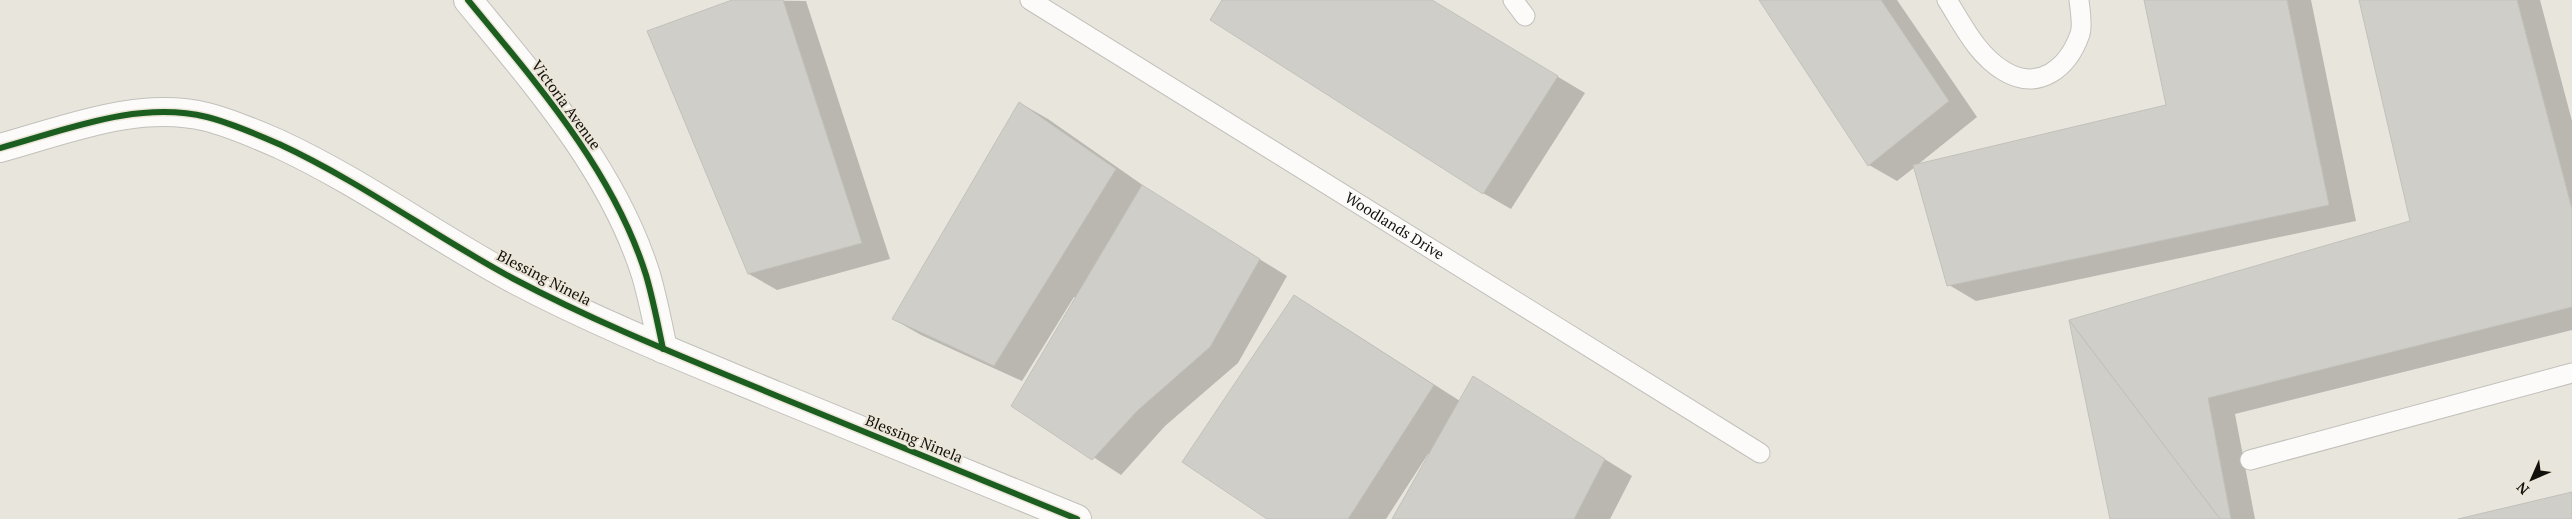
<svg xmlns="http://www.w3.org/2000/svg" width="2572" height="519" viewBox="0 0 2572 519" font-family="'PT Serif',serif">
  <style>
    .shadow { fill: #0003 }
    .building { fill: #d0cec8; stroke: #c2c0ba }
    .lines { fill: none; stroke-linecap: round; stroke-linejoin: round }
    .service-casing { stroke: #c2c0ba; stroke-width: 21 }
    .minor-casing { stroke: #c2c0ba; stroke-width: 30 }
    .tertiary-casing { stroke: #c2c0ba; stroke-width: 30 }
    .service { stroke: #fcfbfa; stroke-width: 19 }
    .minor { stroke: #fcfbfa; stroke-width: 28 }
    .tertiary { stroke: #fcfbfa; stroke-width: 28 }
    .cycleway-casing { stroke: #ece6d9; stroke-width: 9 }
    .cycleway { stroke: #1b5e20; stroke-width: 6 }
    .labels { text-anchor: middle; stroke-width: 4.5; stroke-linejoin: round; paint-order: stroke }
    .street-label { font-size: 15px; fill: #12100c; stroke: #ece6d9 }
  </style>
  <rect width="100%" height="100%" fill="#e8e5dd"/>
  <!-- shadow -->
  <g class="shadow">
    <polygon points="735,0 806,1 890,259 777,290 749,274"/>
    <polygon points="1224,0 1430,0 1585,93 1511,209 1483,193"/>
    <polygon points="1761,0 1897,0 1977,117 1916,166 2167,106 2145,0 2311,0 2356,221 1976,301 1949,285 1915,167 1897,181 1869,165"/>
    <polygon points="2361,0 2540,0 2572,121 2572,330 2235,414 2255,519 2112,519 2070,320 2412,222"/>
    <polygon points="1020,103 1048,119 1144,186 1142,187 1287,276 1238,363 1165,426 1121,475 1013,405 1076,298 1074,297 1022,381 921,335 893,319"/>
    <polygon points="1322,313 1460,401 1500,394 1632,476 1610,519 1394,519 1429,455 1428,454 1386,519 1269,519"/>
  </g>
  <!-- building -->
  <g class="building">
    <polygon points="732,0 783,0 862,243 748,274 647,31"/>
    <polygon points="1222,0 1432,0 1558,76 1483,194 1210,20"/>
    <polygon points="1759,0 1881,0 1949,101 1868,166"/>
    <polygon points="2144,0 2287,0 2329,205 1947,286 1913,165 2166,105"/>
    <polygon points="2359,0 2517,0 2572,209 2572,307 2208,398 2231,519 2220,519 2069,320 2410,221"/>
    <polygon points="1019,102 1116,169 994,366 892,319"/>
    <polygon points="1142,185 1260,259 1210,347 1137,411 1092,460 1011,406"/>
    <polygon points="1294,295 1434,385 1348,519 1267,519 1182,462"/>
    <polygon points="2069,320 2220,519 2110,519"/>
    <polygon points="1473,376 1605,459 1574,519 1392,519"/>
    <polygon points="2572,492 2572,519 2458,519"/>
  </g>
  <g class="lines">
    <!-- service casing -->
    <g class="service-casing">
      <g id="service">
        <path id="s1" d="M1030 0 1760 453"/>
        <polyline points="1513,0 1525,16"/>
        <path d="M1947 0C1963 25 1977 55 2004 71 2039 92 2068 68 2080 34 2083 25 2080 10 2079 0"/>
        <polyline points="2250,460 2572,373"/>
      </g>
    </g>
    <!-- minor casing -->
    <g class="minor-casing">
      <path id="minor" d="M468 0C537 84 613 170 646 275 653 299 658 325 663 349"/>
    </g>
    <!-- tertiary casing -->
    <g class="tertiary-casing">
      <path id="tertiary" d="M0 148C66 130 138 100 207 117 231 123 256 134 279 144 361 182 434 236 514 279 599 324 688 359 777 396 877 437 977 478 1077 519"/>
    </g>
    <!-- service -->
    <use href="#service" class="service"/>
    <!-- minor -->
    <use href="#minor" class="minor"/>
    <!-- tertiary -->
    <use href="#tertiary" class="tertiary"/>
    <!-- cycleway casing -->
    <g class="cycleway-casing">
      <g id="cycleway">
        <path d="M468 0C537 84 613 170 646 275 653 299 658 325 663 349"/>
        <path d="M0 148C66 130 138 100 207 117 231 123 256 134 279 144 361 182 434 236 514 279 599 324 688 359 777 396 877 437 977 478 1077 519"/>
      </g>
    </g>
    <!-- cycleway -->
    <use href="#cycleway" class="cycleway"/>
  </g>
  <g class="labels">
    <!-- street labels -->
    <g class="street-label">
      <text transform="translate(566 105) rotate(54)" y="5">Victoria Avenue</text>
      <text dy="5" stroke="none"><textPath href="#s1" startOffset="429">Woodlands Drive</textPath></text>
      <text transform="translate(544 278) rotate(27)" y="5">Blessing Ninela</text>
      <text transform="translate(914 439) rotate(22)" y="5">Blessing Ninela</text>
    </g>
  </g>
  <!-- north arrow -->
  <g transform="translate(2532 479) rotate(225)" stroke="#ece6d9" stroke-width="4" paint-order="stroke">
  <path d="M0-4L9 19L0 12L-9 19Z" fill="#12100c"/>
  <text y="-8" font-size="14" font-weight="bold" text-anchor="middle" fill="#12100c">N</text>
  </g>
</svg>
